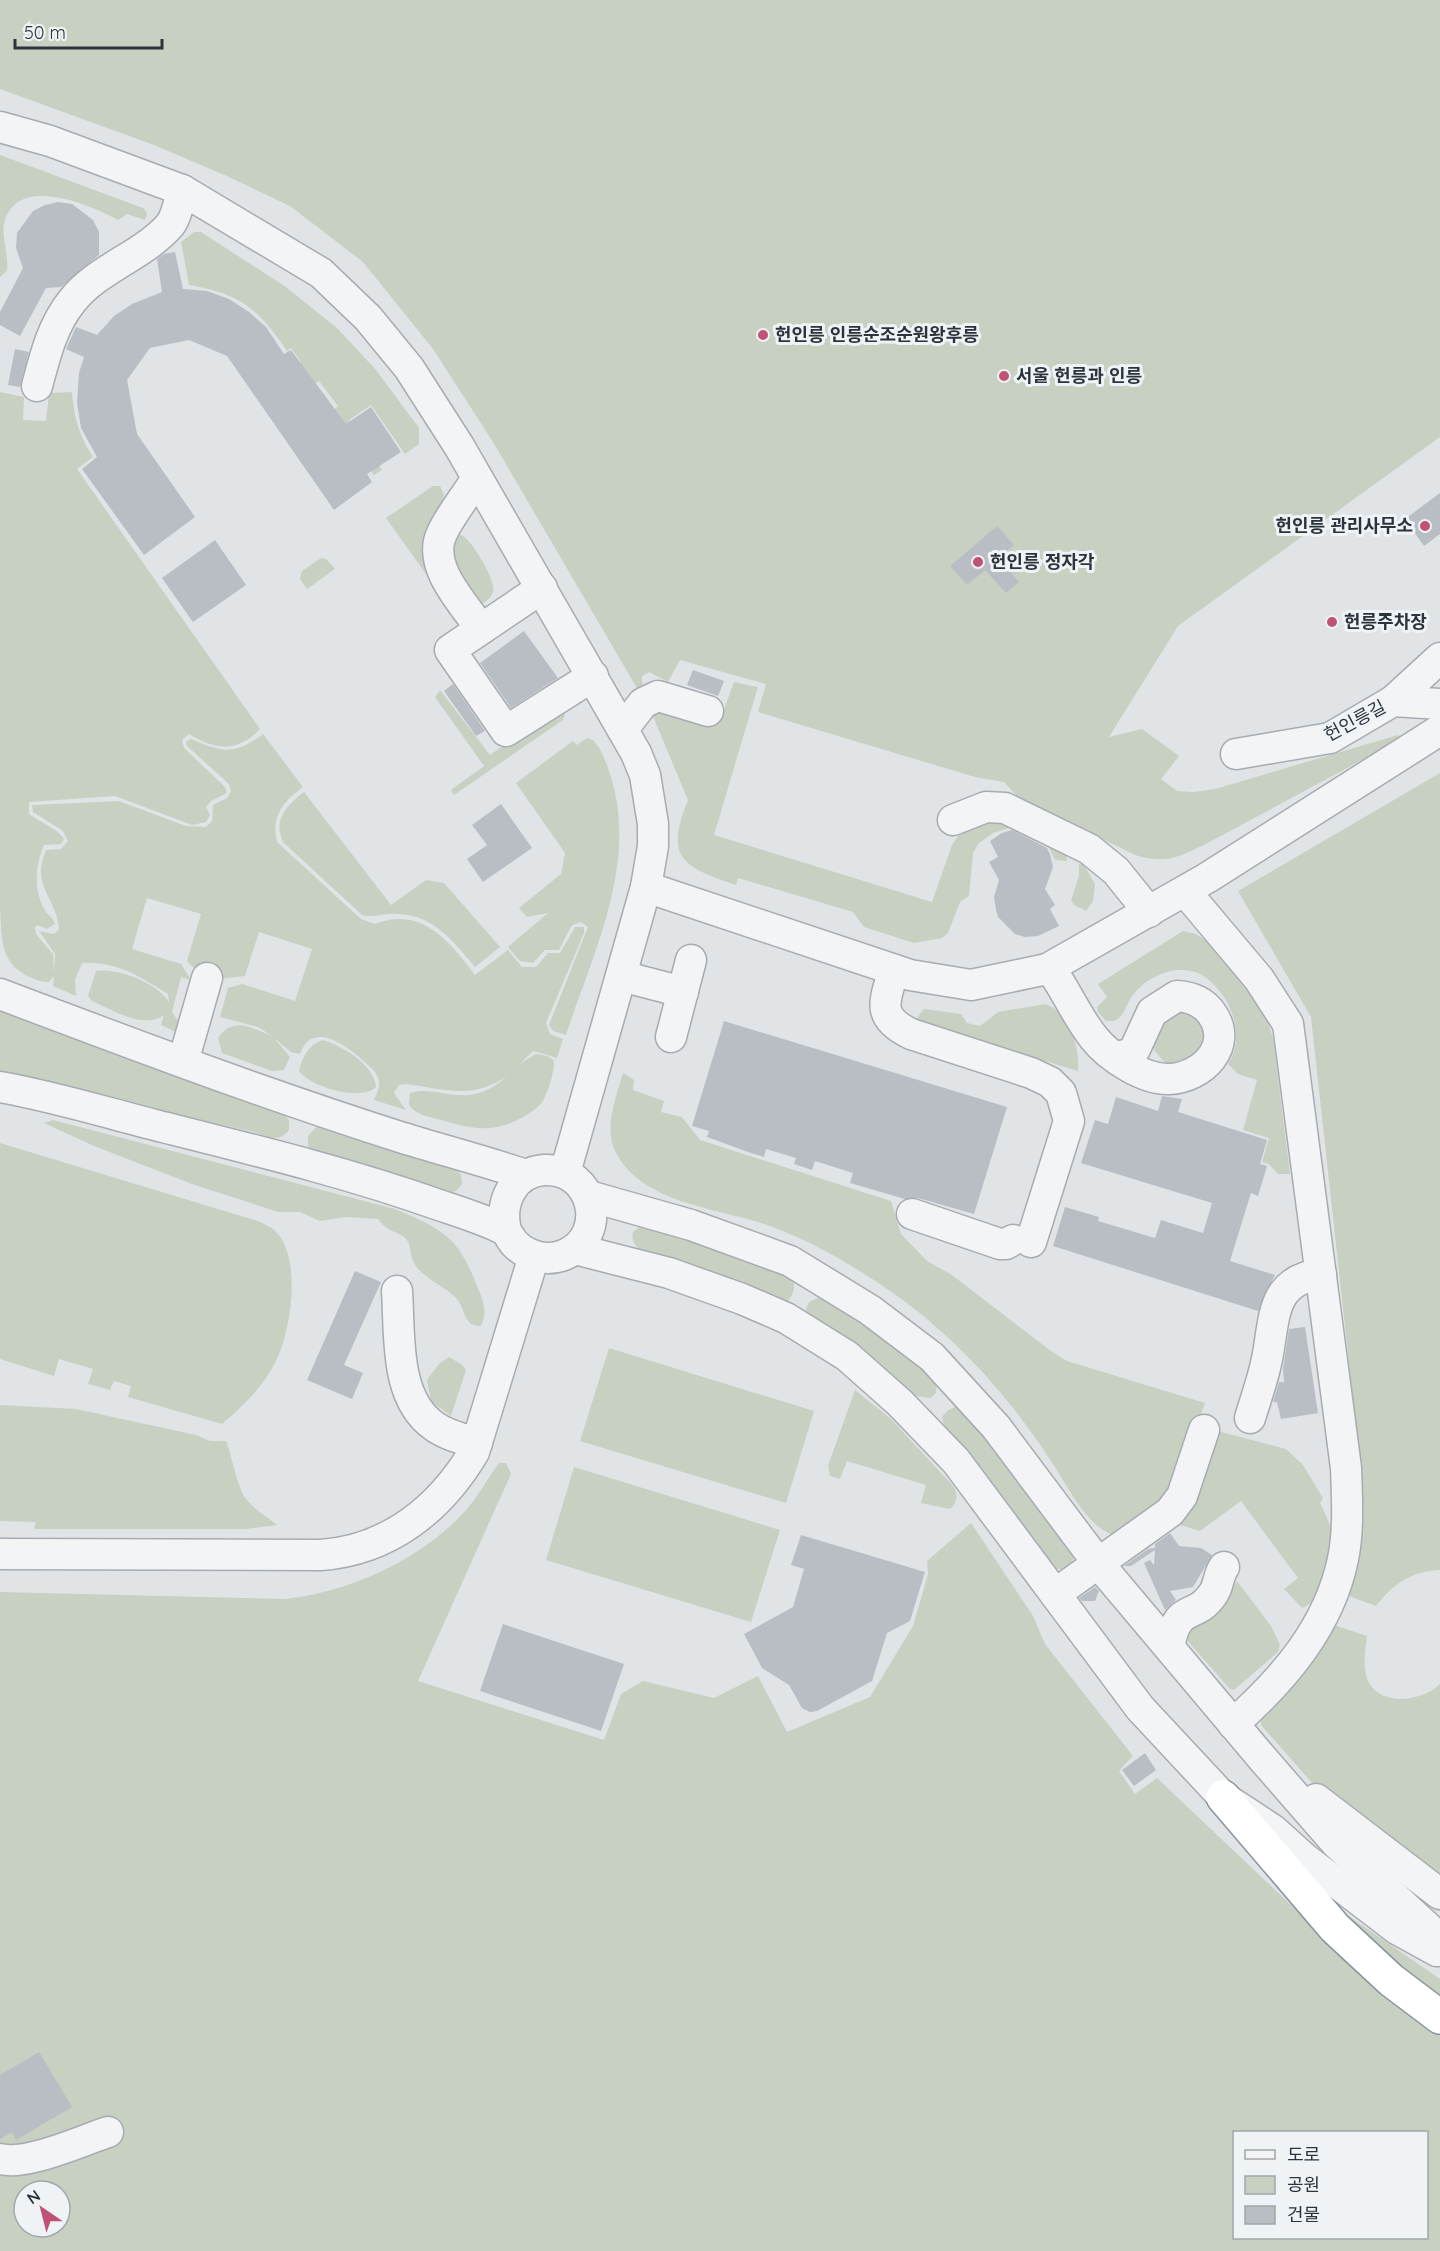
<svg xmlns="http://www.w3.org/2000/svg" width="1440" height="2251" viewBox="0 0 1440 2251" font-family="Quicksand,'Noto Sans KR',sans-serif">
  <style>
    .green { fill: #c8d0c2; fill-rule: evenodd }
    .building { fill: #b8bec4 }
    .lines { fill: none; stroke-linecap: round; stroke-linejoin: round }
    .minor-casing { stroke: #a6acb1; stroke-width: 33 }
    .highway-casing { stroke: #89949c; stroke-width: 36 }
    .minor { stroke: #f2f4f6; stroke-width: 30 }
    .highway { stroke: #fff; stroke-width: 33 }
    .poi-dot { fill: #bf5375; stroke: #eff3f5; stroke-width: 2 }
    .labels { text-anchor: middle; stroke-width: 6; stroke-linejoin: round; paint-order: stroke }
    .poi-label { font-size: 18px; font-weight: bold; fill: #2b343d; stroke: #eff3f5; text-anchor: start }
    .street-label { font-size: 18px; fill: #2b343d; stroke: #eff3f5 }
  </style>
  <rect width="100%" height="100%" fill="#e0e4e7"/>
  <!-- green -->
  <g class="green">
    <path d="M0 0H1440V437L1178 626 1109 737 1142 729 1179 756 1161 779 1177 791 1194 792 1215 789 1398 735 1401 739 1204 845C1176 858 1166 864 1135 855L1019 798 1004 782 975 777 758 712 766 684 680 660 668 682 649 672 642 676V682L647 692 641 695 493 442 433 349 363 262 290 206 229 177 154 145 0 89Z"/>
    <path d="M0 155 143 208 147 213 145 220 127 214 118 220C92 206 20 174 5 220 0 234 9 255 7 271L0 277Z"/>
    <path d="M194 232H201L286 287 338 329 376 370 419 428V444L405 454 371 405 349 420 382 470 374 475 329 414 338 406 319 381 312 386 296 366 301 362 291 348 287 351C258 308 240 294 189 285L181 242Z"/>
    <path d="M0 392 24 397 23 420 46 421 49 393 72 392C74 418 79 435 93 457L77 469 260 729C237 753 215 750 189 734L182 740 184 748 225 787 227 793 211 801 206 807 210 815 206 822 192 825 115 796 29 802V814C40 822 58 829 64 839L61 844 44 845C35 866 33 892 46 912 50 917 53 917 55 924L47 929 37 925 35 927 36 934 53 954 54 973 55 954 39 931 54 934 59 929C57 898 30 886 46 850L61 849 68 841 63 831 33 812 32 805 119 801 186 826 206 827 212 821 213 805 227 798 231 791 229 784 187 746 186 742 191 739C222 752 234 756 263 734L303 787C283 802 271 816 277 842L361 919 375 924C422 906 449 941 475 975L508 950 522 967H536L548 953H560L575 927H584V933L546 1023 550 1034 563 1039 557 1058 534 1051C525 1057 519 1067 510 1074 475 1100 447 1090 407 1084L399 1085 394 1093 406 1110 374 1100C377 1093 381 1085 378 1078 375 1069 365 1063 359 1057 342 1042 311 1022 300 1054L291 1052 274 1038 290 1057 284 1070 272 1071 222 1053 218 1038C234 1015 253 1029 272 1036L258 1027 220 1017 228 988 242 984 295 1001 312 949 259 932 245 976C217 979 206 983 187 961L201 914 147 898 132 949 181 964 191 980 181 977 172 1012 176 1018 184 1022 176 1032 161 1025 164 1015C143 1030 113 1010 92 1001L88 996 96 971C117 967 158 983 169 1002L168 994C140 977 117 961 82 963L75 980 76 996 53 986 54 976 49 982C41 982 34 979 27 976 0 961 2 940 0 908Z"/>
    <polygon points="433,486 440,486 444,495 427,540 451,609 386,518"/>
    <path d="M456 535H461C471 538 497 582 493 592 491 599 482 604 476 608L451 572 448 540Z"/>
    <polygon points="321,558 326,559 335,569 307,589 300,579 302,571"/>
    <path d="M734 682 758 687 714 835 932 902 952 845 958 836 994 815 1065 845 1067 861 1055 860 1046 842 1016 826 993 833 978 844 973 853 969 896 960 902 948 933 942 938 914 943 864 927 853 912 738 878 736 885C683 867 664 859 688 800L652 714 670 705 719 723Z"/>
    <polygon points="440,690 490,755 550,713 562,710 565,715 563,720 454,795 451,790 484,766 435,697"/>
    <path d="M587 738 593 740C603 751 606 763 611 777 638 864 593 953 566 1035L553 1031 549 1025 588 927 581 922 572 925 559 950H545L533 963 520 961 508 947 548 913 527 917 519 908 561 874 565 853 516 783 573 741 577 745Z"/>
    <path d="M1440 773V1570C1412 1571 1393 1584 1376 1606L1346 1595 1358 1560 1360 1463 1311 1017 1238 891Z"/>
    <path d="M304 792 391 905 426 880 444 883 500 947 475 967C454 942 435 916 399 914 386 913 375 918 362 915L283 842C273 819 286 806 304 792Z"/>
    <polygon points="1083,863 1095,884 1093,901 1086,911 1074,905 1071,900 1079,876 1079,864"/>
    <path d="M1183 931 1196 934 1210 943 1235 968 1264 1012 1273 1038 1290 1174H1278L1269 1164 1262 1162 1269 1138 1243 1130 1257 1080 1238 1074 1228 1064C1237 1049 1238 1037 1234 1020 1230 1004 1222 992 1210 981 1187 960 1151 972 1133 995 1127 1002 1125 1013 1119 1018 1115 1022 1111 1021 1106 1021L1098 1012 1097 1007 1107 997 1098 984Z"/>
    <path d="M1045 1004C1070 1012 1080 1048 1078 1071L919 1023 917 1018 924 1009 961 1014 967 1023 980 1026 998 1012Z"/>
    <path d="M0 1006 281 1112 289 1120V1130C279 1143 267 1137 254 1132L0 1073Z"/>
    <polygon points="1163,1009 1200,1010 1209,1048 1173,1066 1164,1062 1150,1045"/>
    <path d="M323 1040C343 1046 374 1065 376 1087 360 1102 311 1087 299 1071 302 1057 309 1044 323 1040Z"/>
    <path d="M536 1054C541 1055 549 1055 553 1060 557 1067 546 1098 541 1104 532 1113 517 1121 505 1125 483 1132 462 1126 441 1120 430 1117 416 1115 409 1105L410 1093C430 1086 453 1099 475 1094 503 1088 513 1065 536 1054Z"/>
    <path d="M623 1073 634 1080 633 1090 664 1101 661 1112 682 1117 700 1140 891 1201 901 1234 927 1261 952 1275 1051 1351 1067 1361 1205 1403 1186 1454 1164 1501 1119 1536C1093 1533 1074 1498 1061 1477 1016 1403 956 1335 883 1286 847 1262 809 1240 767 1225 718 1208 643 1204 616 1153 603 1128 616 1098 623 1073Z"/>
    <path d="M53 1120 395 1209C442 1229 458 1236 477 1286 483 1300 488 1311 481 1326 463 1327 466 1309 456 1298 444 1285 422 1278 414 1263 409 1254 412 1243 404 1237 392 1229 389 1233 378 1219L345 1217 320 1221 300 1212H278L192 1184 94 1146 44 1123Z"/>
    <polygon points="319,1124 456,1168 461,1175 462,1184 456,1191 445,1194 312,1152 308,1148 308,1136"/>
    <path d="M0 1143 258 1221C263 1224 270 1226 274 1230 303 1255 291 1331 276 1361 264 1386 243 1406 222 1424L128 1397 131 1386 114 1381 110 1390 88 1384 93 1369 59 1359 54 1376 0 1359Z"/>
    <path d="M641 1226 683 1235 792 1278C796 1287 794 1293 788 1301L780 1300 644 1252C635 1247 631 1241 633 1232Z"/>
    <polygon points="820,1297 881,1331 937,1381 936,1393 931,1398 915,1396 871,1357 805,1312 809,1302"/>
    <polygon points="609,1348 814,1411 786,1503 580,1441"/>
    <polygon points="449,1357 461,1364 466,1370 451,1416 431,1401 427,1380 439,1364"/>
    <path d="M855 1390 891 1419 954 1487C958 1496 957 1503 950 1509L921 1503 926 1485 847 1461 840 1479 830 1476 828 1466Z"/>
    <path d="M0 1405 76 1409 196 1435 210 1441H226C232 1456 238 1491 247 1500 255 1510 267 1517 277 1525L245 1529H34L36 1522 0 1521Z"/>
    <path d="M963 1407 1074 1555 1073 1560 1064 1569H1052L971 1458 944 1426 942 1417C948 1409 954 1406 963 1407Z"/>
    <path d="M1210 1429 1286 1449 1303 1465 1323 1498 1320 1503C1324 1512 1331 1524 1332 1534 1334 1553 1322 1603 1302 1608L1284 1589 1298 1578 1241 1501 1200 1531 1174 1523C1207 1493 1210 1472 1210 1429Z"/>
    <path d="M499 1463H506L511 1474 418 1681 604 1740 621 1694 643 1681 714 1698 758 1676 787 1732 870 1697 913 1626 928 1574 927 1561 971 1523 1033 1616 1045 1644 1133 1756 1119 1771 1135 1794 1157 1778 1366 1976 1440 2031V2251H0V1592L285 1599C350 1592 423 1559 467 1509 479 1495 488 1478 499 1463ZM1234 2132H1426V2238H1234ZM24 2191H60V2227H24Z"/>
    <polygon points="574,1467 780,1530 751,1622 546,1560"/>
    <polygon points="1237,1581 1271,1626 1280,1645 1278,1652 1234,1690 1230,1689 1184,1637 1184,1625 1222,1604"/>
    <path d="M1331 1624 1367 1636C1365 1651 1362 1669 1369 1683 1383 1707 1423 1701 1440 1684V1876L1314 1785 1261 1725V1718Z"/>
    <polygon points="1337,1908 1440,1979 1440,2008"/>
  </g>
  <!-- building -->
  <g class="building">
    <polygon points="58,202 72,204 93,220 99,232 99,255 61,287 46,288 20,336 0,325 0,312 23,268 16,248 17,233 33,211 45,205"/>
    <polygon points="175,252 183,289 207,291 229,299 249,312 266,327 284,354 291,350 346,424 371,407 401,452 367,474 372,482 334,510 227,356 189,340 150,348 127,380 137,434 195,517 144,555 82,469 97,457 81,428 77,403 79,373 84,357 66,349 76,327 97,335 114,316 132,304 162,292 157,259 164,254"/>
    <polygon points="15,349 29,352 20,387 8,385"/>
    <polygon points="1440,493 1440,534 1424,546 1405,519"/>
    <polygon points="997,526 1014,545 998,558 1019,582 1006,593 985,570 967,585 950,566"/>
    <polygon points="215,540 246,585 193,622 162,578"/>
    <polygon points="524,631 558,678 511,708 480,663"/>
    <polygon points="693,670 724,681 718,696 687,685"/>
    <polygon points="453,684 485,731 476,736 444,691"/>
    <polygon points="501,804 532,848 483,882 467,859 487,845 472,825"/>
    <polygon points="1012,830 1047,848 1050,854 1053,867 1045,889 1055,905 1050,909 1059,926 1038,936 1025,937 1015,934 998,917 996,910 994,897 999,880 989,862 998,857 990,841 1002,833"/>
    <polygon points="724,1021 1007,1107 974,1214 918,1198 905,1199 850,1183 853,1173 815,1161 812,1170 794,1164 796,1158 766,1149 764,1157 748,1152 707,1137 709,1131 692,1126"/>
    <polygon points="1162,1096 1182,1099 1178,1112 1267,1140 1260,1164 1267,1166 1258,1196 1251,1193 1230,1261 1275,1275 1258,1311 1053,1246 1065,1207 1099,1217 1098,1221 1155,1238 1161,1220 1203,1233 1212,1203 1081,1163 1095,1120 1108,1124 1116,1097 1158,1111"/>
    <polygon points="355,1271 381,1282 344,1365 363,1373 352,1399 307,1380"/>
    <polygon points="1305,1327 1318,1413 1281,1419 1277,1402 1273,1402 1279,1382 1284,1382 1283,1369 1289,1329"/>
    <polygon points="1170,1533 1179,1546 1201,1548 1212,1555 1193,1587 1170,1591 1176,1600 1165,1610 1144,1563 1150,1560 1154,1565 1155,1550 1131,1566 1124,1566 1148,1549 1155,1548 1155,1544"/>
    <polygon points="801,1535 925,1572 910,1621 887,1633 872,1681 817,1711 810,1712 802,1708 789,1685 762,1668 744,1634 793,1607 804,1569 791,1565"/>
    <polygon points="1095,1587 1099,1591 1095,1601 1082,1601 1079,1598"/>
    <polygon points="503,1624 624,1664 601,1731 480,1691"/>
    <polygon points="1145,1753 1156,1770 1134,1786 1122,1770"/>
    <polygon points="39,2052 72,2107 16,2140 12,2132 0,2139 0,2075"/>
  </g>
  <g class="lines">
    <!-- minor casing -->
    <g class="minor-casing">
      <g id="minor">
        <polyline points="0,127 50,141 182,190 321,273 368,318 409,368 459,446 636,753 645,775 653,824 653,846 646,887 565,1173"/>
        <path d="M37 386C45 356 52 326 72 301 98 268 143 256 170 225 177 216 179 201 182 190"/>
        <path d="M477 478C466 496 451 514 442 533 426 566 464 604 481 629"/>
        <polyline points="542,588 450,650 506,731 593,676"/>
        <polyline points="1393,701 1440,658"/>
        <polyline points="623,729 643,703 658,696 708,711"/>
        <polyline points="1236,754 1330,738 1393,701 1440,704"/>
        <polyline points="953,820 986,807 1005,808 1089,849 1116,871 1149,912"/>
        <polyline points="646,887 910,975 971,985 1047,969 1207,878 1440,730"/>
        <path d="M1185 891 1259 979 1288 1024 1346 1468C1347 1498 1349 1530 1343 1559 1329 1627 1283 1680 1233 1724"/>
        <path d="M1050 968C1066 990 1077 1017 1094 1038 1109 1057 1144 1080 1169 1079 1202 1078 1234 1046 1212 1014 1204 1002 1191 997 1177 996L1152 1012 1135 1049 1129 1054 1116 1057"/>
        <path d="M894 970C884 1002 876 1017 911 1034L1031 1073 1050 1082 1061 1093 1069 1121 1031 1242"/>
        <polyline points="621,976 683,992"/>
        <path d="M0 994C132 1044 265 1094 400 1137 442 1150 484 1161 526 1175"/>
        <polyline points="671,1037 691,960"/>
        <polyline points="183,1062 207,978"/>
        <path d="M0 1087C52 1096 104 1112 155 1125 250 1149 346 1172 439 1205 460 1212 483 1219 503 1229 508 1232 510 1238 514 1243 526 1256 546 1262 564 1255 610 1236 594 1167 544 1170 513 1172 499 1203 506 1230"/>
        <polyline points="589,1196 691,1225 790,1261 870,1310 932,1357 996,1427 1098,1563 1263,1759 1336,1843 1440,1939"/>
        <polyline points="912,1214 1000,1244 1006,1244 1013,1240"/>
        <polyline points="575,1249 669,1273 742,1299 786,1318 847,1356 900,1403 956,1461 1140,1708 1223,1797 1273,1830 1304,1858 1397,1929 1437,1951"/>
        <path d="M397 1291C400 1334 394 1398 434 1426 446 1435 463 1439 477 1443"/>
        <path d="M1250 1418C1256 1398 1263 1379 1267 1359 1275 1320 1270 1280 1321 1274"/>
        <path d="M0 1554 321 1555C389 1550 440 1509 474 1452L534 1256"/>
        <polyline points="1055,1594 1170,1512 1182,1496 1204,1430"/>
        <path d="M1169 1647C1178 1600 1194 1622 1213 1594 1219 1586 1218 1575 1224 1567"/>
        <polyline points="1316,1799 1440,1894"/>
        <path d="M0 2159C26 2166 81 2141 108 2132"/>
      </g>
    </g>
    <!-- highway casing -->
    <g class="highway-casing">
      <polyline id="highway" points="1223,1797 1335,1928 1391,1980 1440,2017"/>
    </g>
    <!-- minor -->
    <use href="#minor" class="minor"/>
    <!-- highway -->
    <use href="#highway" class="highway"/>
  </g>
  <!-- markers -->
  <g class="poi-dot">
    <circle cx="763" cy="335" r="6"/>
    <circle cx="1004" cy="376" r="6"/>
    <circle cx="1425" cy="526" r="6"/>
    <circle cx="978" cy="562" r="6"/>
    <circle cx="1332" cy="622" r="6"/>
  </g>
  <g class="labels">
    <!-- poi labels -->
    <g class="poi-label">
      <text x="775" y="341">헌인릉 인릉순조순원왕후릉</text>
      <text x="1016" y="382">서울 헌릉과 인릉</text>
      <text x="1413" y="532" text-anchor="end">헌인릉 관리사무소</text>
      <text x="990" y="568">헌인릉 정자각</text>
      <text x="1344" y="628">헌릉주차장</text>
    </g>
    <!-- street labels -->
    <g class="street-label">
      <text transform="translate(1355 721) rotate(-28)" y="6">헌인릉길</text>
    </g>
  </g>
  <!-- legend -->
  <rect x="1233" y="2131" width="195" height="108" fill="#eff3f5" stroke="#a1a7ab" stroke-width="1.5"/>
  <rect x="1245" y="2150" width="30" height="9" fill="#f2f4f6" stroke="#a1a7ab" stroke-width="1.5"/>
  <text x="1287" y="2161" font-size="18" fill="#2b343d">도로</text>
  <rect x="1245" y="2176" width="30" height="18" fill="#c8d0c2" stroke="#a1a7ab" stroke-width="1.5"/>
  <text x="1287" y="2191" font-size="18" fill="#2b343d">공원</text>
  <rect x="1245" y="2206" width="30" height="18" fill="#b8bec4" stroke="#a1a7ab" stroke-width="1.5"/>
  <text x="1287" y="2221" font-size="18" fill="#2b343d">건물</text>
  <!-- north arrow -->
  <g transform="translate(42 2209) rotate(325)"><circle r="28" fill="#eff3f5" stroke="#a1a7ab" stroke-width="1.5"/>
  <path d="M0-4.5L10 22L0 15L-10 22Z" fill="#bf5375"/>
  <text y="-9" font-size="16" font-weight="bold" text-anchor="middle" fill="#2b343d">N</text>
  </g>
  <!-- scale -->
  <path d="M15 39v9h147v-9" fill="none" stroke="#2b343d" stroke-width="3"/>
  <text x="24" y="39" font-size="18" fill="#2b343d" stroke="#eff3f5" stroke-width="4.5" paint-order="stroke">50 m</text>
</svg>
